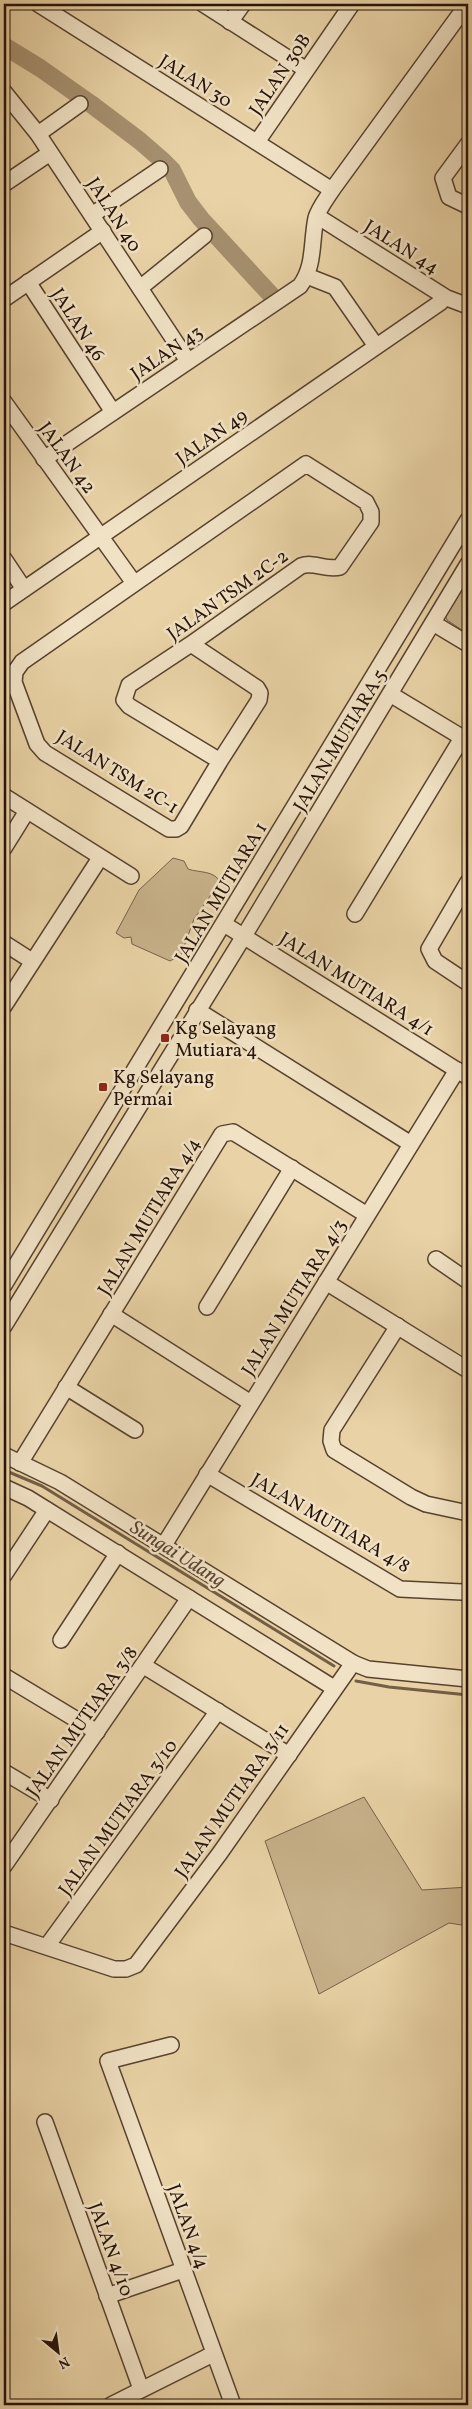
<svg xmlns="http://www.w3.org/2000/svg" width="472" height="2409" viewBox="0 0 472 2409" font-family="Vollkorn,serif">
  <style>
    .green { fill: #c8b28b; stroke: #77624a }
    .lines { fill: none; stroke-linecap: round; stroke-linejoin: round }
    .stream { stroke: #735e46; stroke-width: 3 }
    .river { stroke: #a79170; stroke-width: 18 }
    .minor-casing { stroke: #574230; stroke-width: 18 }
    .minor { stroke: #f1e2c5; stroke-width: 15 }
    .poi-dot { fill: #8f2418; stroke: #f1e2c5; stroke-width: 2 }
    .labels { text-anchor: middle; stroke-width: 5; stroke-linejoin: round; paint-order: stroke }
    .street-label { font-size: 19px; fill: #261208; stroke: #f1e2c5 }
    .poi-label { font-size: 19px; fill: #261208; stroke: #f1e2c5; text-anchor: start }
    .water-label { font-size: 20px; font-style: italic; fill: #5a4532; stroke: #f1e2c5 }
  </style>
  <rect width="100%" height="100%" fill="#e9d3a6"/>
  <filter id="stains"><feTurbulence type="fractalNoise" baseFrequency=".004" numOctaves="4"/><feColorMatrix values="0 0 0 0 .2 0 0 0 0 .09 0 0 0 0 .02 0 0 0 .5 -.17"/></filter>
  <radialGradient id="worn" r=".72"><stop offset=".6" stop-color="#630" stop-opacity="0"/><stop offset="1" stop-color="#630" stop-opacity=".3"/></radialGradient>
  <!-- green -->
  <g class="green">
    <polygon points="468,576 468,634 447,620 444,612"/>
    <path d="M173 858 184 861 188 869C199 873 214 870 220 882L194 919 181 955 170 961 132 944 131 937 124 938 116 933 139 890Z"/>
    <polygon points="364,1797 422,1890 468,1887 468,1926 449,1923 319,1994 265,1841"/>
  </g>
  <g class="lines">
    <!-- stream -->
    <g class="stream">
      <polyline points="4,1470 42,1486 334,1666"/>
      <polyline points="356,1681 389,1687 468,1695"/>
    </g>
    <!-- river -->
    <polyline class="river" points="4,46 40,68 91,104 140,141 163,161 172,170 188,202 201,219 272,296"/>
    <!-- minor casing -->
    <g class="minor-casing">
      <g id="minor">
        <polyline points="38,4 332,190"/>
        <polyline points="203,4 305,69"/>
        <polyline points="230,22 243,4"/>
        <polyline points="4,92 38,134 188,361"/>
        <polyline points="38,134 80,104"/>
        <polyline points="257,142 352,4"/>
        <polyline points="468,144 443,178 449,197 468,206"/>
        <polyline points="4,184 50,153"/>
        <polyline points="92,215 160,169"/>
        <polyline points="317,216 447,298 468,306"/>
        <polyline points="307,276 335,287 376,346"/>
        <polyline points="28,282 113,412"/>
        <polyline points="140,288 204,236"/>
        <polyline points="4,299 103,231"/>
        <polyline points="4,402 134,583"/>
        <path d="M44 459 300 286C315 266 311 242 316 218 319 208 327 198 332 190L466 6"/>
        <polyline points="4,559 24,589"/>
        <polyline points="4,603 441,302"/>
        <polyline points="433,623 468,644"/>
        <path d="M191 644 257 688 260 693 259 700 220 761 181 826 176 829H169L45 753 37 744 14 682 15 672 22 662 306 464 366 502 371 512V522L340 567C326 571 314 561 301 566L191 644 129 685 124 700 129 706 220 761"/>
        <polyline points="390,694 468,741"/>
        <polyline points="4,796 131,876"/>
        <polyline points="4,848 27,811"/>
        <polyline points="468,882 429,949 435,961 468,983"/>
        <polyline points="355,914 462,738"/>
        <polyline points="224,924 468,1077"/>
        <polyline points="4,943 32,961"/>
        <polyline points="4,1006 100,858"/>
        <polyline points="197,1010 411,1144"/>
        <polyline points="436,1259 468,1281"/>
        <polyline points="326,1282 468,1370"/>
        <polyline points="4,1285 468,520"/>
        <polyline points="207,1307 292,1168"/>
        <polyline points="111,1314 251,1403"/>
        <polyline points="4,1326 244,936 468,564"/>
        <polyline points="398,1326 332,1430 331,1441 334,1450 411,1497 426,1504 468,1513"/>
        <polyline points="66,1387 135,1430"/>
        <polyline points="4,1455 60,1482 353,1663 368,1669 468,1679"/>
        <polyline points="20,1463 222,1134 233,1132 367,1215"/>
        <polyline points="207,1474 400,1589 462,1592 468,1591"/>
        <polyline points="4,1487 28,1498 334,1688"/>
        <polyline points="164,1545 457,1070"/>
        <polyline points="4,1575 47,1510"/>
        <polyline points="61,1640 118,1553"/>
        <polyline points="144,1666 289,1755"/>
        <polyline points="4,1676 97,1732"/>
        <polyline points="4,1772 51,1800"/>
        <polyline points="4,1866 189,1598"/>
        <polyline points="4,1933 114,1969 126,1969 136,1965 220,1853 353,1663"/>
        <polyline points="47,1946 218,1711"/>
        <polyline points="171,2045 108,2061 233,2405"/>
        <polyline points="45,2122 141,2389"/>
        <polyline points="107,2296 183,2270"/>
        <polyline points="111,2405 213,2354"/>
      </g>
    </g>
    <!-- minor -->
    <use href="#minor" class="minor"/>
  </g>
  <!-- markers -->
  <g class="poi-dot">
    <rect x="160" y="1033" width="10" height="10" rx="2.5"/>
    <rect x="98" y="1082" width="10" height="10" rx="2.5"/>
  </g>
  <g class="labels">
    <!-- street labels -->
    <g class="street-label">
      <text transform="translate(279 74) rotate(-56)" y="7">JALAN 30B</text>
      <text transform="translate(196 80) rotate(32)" y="7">JALAN 30</text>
      <text transform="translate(115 214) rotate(57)" y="7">JALAN 40</text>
      <text transform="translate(402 246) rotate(32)" y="7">JALAN 44</text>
      <text transform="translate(79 324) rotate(57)" y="7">JALAN 46</text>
      <text transform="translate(166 352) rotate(-34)" y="7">JALAN 43</text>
      <text transform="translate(211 436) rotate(-35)" y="7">JALAN 49</text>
      <text transform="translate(68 457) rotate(54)" y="7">JALAN 42</text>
      <text transform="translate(227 594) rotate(-35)" y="7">JALAN TSM 2C-2</text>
      <text transform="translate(339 740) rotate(-59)" y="7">JALAN MUTIARA 5</text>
      <text transform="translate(118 771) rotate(32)" y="7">JALAN TSM 2C-1</text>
      <text transform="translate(220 892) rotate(-59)" y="7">JALAN MUTIARA 1</text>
      <text transform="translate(357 983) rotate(32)" y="7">JALAN MUTIARA 4/1</text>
      <text transform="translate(148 1216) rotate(-59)" y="7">JALAN MUTIARA 4/4</text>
      <text transform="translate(293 1297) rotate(-58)" y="7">JALAN MUTIARA 4/3</text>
      <text transform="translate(331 1522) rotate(30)" y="7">JALAN MUTIARA 4/8</text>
      <text transform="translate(81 1721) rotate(-55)" y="7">JALAN MUTIARA 3/8</text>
      <text transform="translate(231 1800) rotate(-55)" y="7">JALAN MUTIARA 3/11</text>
      <text transform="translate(117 1817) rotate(-54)" y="7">JALAN MUTIARA 3/10</text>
      <text transform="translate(189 2226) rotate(70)" y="7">JALAN 4/4</text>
      <text transform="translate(112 2249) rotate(70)" y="7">JALAN 4/10</text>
    </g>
    <!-- poi labels -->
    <g class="poi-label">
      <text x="175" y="1034">Kg Selayang<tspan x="175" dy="22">Mutiara 4</tspan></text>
      <text x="113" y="1083">Kg Selayang<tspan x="113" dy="22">Permai</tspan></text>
    </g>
    <!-- water labels -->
    <g class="water-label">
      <text transform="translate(178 1553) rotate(32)" y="7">Sungai Udang</text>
    </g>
  </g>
  <!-- margin -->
  <rect width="472" height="2409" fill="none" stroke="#e9d3a6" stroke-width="20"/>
  <rect x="5" y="5" width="462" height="2399" fill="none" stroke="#261208" stroke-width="2.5"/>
  <rect x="10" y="10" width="452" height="2389" fill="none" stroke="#261208"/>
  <!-- north arrow -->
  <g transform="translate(58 2352) rotate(151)" stroke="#f1e2c5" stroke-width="4" paint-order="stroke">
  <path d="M0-4L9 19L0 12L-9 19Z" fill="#261208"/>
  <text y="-8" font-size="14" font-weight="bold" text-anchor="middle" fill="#261208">N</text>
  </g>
  <rect width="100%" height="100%" filter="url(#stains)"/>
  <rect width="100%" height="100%" fill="url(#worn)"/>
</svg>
